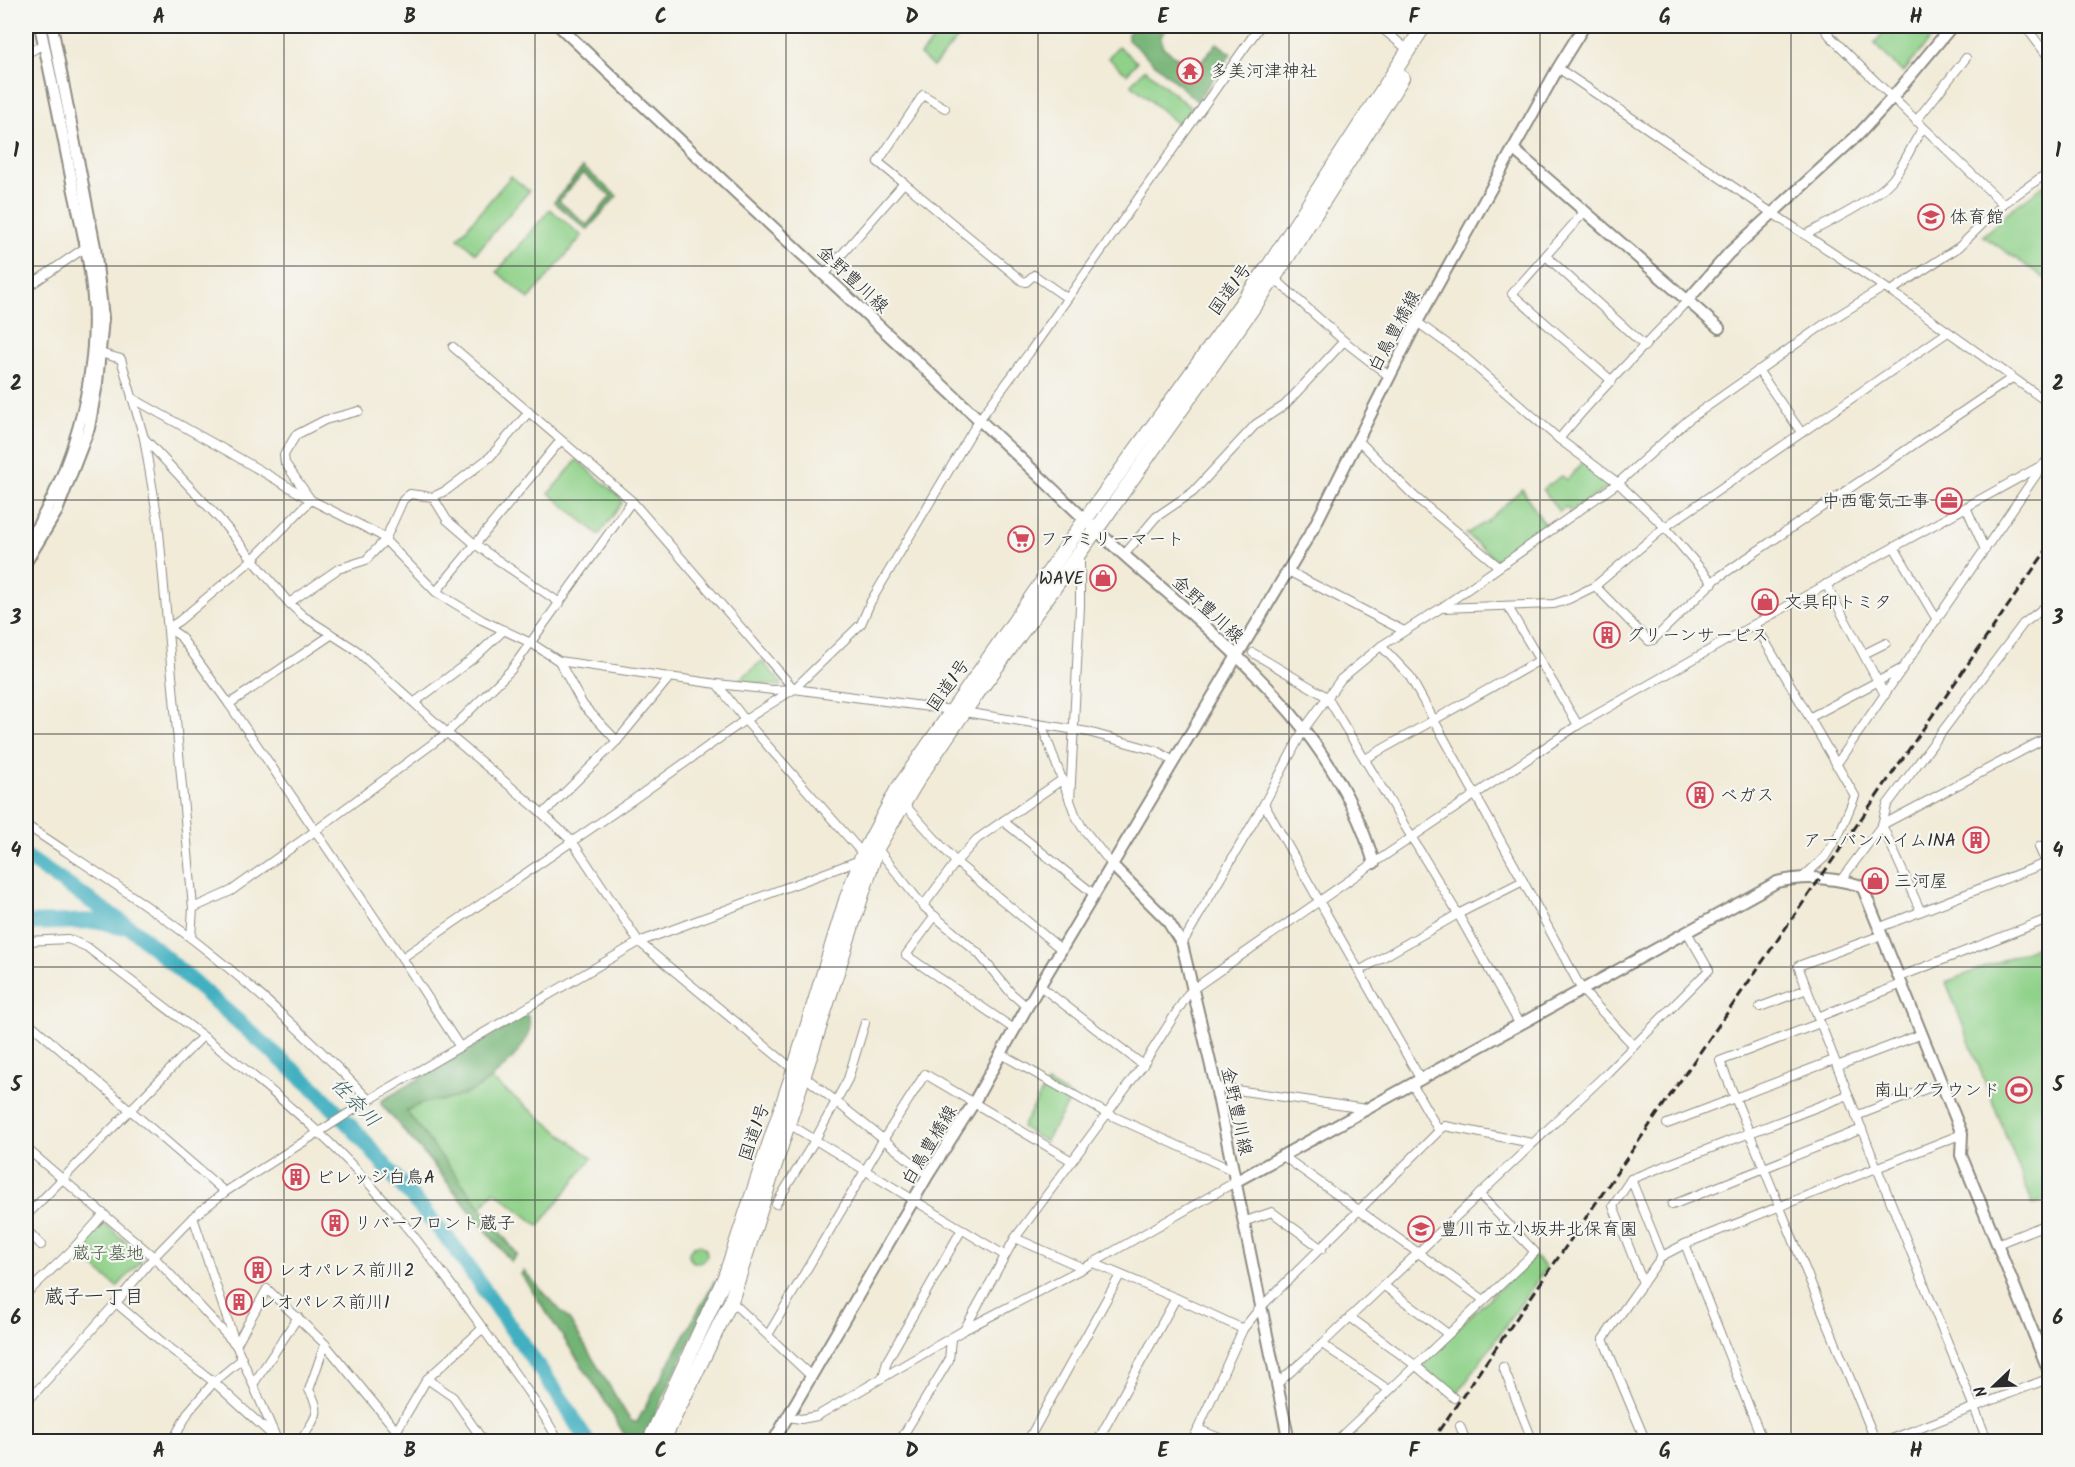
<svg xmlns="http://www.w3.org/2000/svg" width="2075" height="1467" viewBox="0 0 2075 1467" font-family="Kalam,'Klee One',sans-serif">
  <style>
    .green { fill: #8fd189; stroke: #5d7e5a; stroke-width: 1.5 }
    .forest { fill: #73b375; stroke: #4f6f50; stroke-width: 1.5; fill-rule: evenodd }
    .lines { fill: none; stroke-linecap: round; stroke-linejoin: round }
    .river { stroke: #43b0c1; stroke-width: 16 }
    .street-casing { stroke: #8e8b82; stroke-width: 10 }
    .secondary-casing { stroke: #8e8b82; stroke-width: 14 }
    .highway-casing { stroke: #8e8b82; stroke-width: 16 }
    .street { stroke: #fff; stroke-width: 8 }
    .secondary { stroke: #fff; stroke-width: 10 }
    .highway { stroke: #fff; stroke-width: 14 }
    .rail { stroke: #2b2b2b; stroke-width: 3; stroke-dasharray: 9 4.5; stroke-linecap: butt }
    .grid { fill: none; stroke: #2b2b2b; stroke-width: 1.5; stroke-opacity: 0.55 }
    .labels { text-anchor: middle; stroke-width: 4.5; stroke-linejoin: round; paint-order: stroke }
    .poi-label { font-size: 18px; fill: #2b2b2b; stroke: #f6f6f2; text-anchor: start }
    .street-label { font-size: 18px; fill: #2b2b2b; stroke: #f6f6f2 }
    .park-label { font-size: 18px; fill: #495d47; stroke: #f6f6f2 }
    .water-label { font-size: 20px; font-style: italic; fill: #335a60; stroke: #f6f6f2 }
    .neighbourhood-label { font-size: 20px; fill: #2b2b2b; stroke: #f6f6f2 }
    .neatline { fill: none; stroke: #2b2b2b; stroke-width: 2 }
    .grid-label { font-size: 20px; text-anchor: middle; font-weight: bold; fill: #2b2b2b }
  </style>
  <rect width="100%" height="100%" fill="#f6f6f2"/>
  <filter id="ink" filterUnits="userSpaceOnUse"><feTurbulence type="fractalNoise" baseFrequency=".0167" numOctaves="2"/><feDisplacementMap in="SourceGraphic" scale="12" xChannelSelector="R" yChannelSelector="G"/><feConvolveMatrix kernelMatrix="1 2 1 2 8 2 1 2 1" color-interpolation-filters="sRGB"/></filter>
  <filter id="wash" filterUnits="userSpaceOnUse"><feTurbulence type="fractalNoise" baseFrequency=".008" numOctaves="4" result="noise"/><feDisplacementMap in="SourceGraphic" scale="24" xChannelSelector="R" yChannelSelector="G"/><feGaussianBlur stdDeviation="1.35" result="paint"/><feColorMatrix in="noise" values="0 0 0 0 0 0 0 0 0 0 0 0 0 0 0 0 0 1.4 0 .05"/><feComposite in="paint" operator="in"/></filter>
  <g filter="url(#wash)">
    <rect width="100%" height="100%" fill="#f1ebd8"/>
    <!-- green -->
    <g class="green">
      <polygon points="946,26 951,26 961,34 933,67 920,55"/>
      <polygon points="1890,26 1941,26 1903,73 1874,43"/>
      <polygon points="1118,46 1137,62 1127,74 1108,58"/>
      <polygon points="1145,69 1192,109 1181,127 1131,84"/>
      <polygon points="511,176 529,191 476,253 458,238"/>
      <polygon points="2049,182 2049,281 1983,236 2009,211"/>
      <polygon points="550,209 582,236 529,299 497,272"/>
      <polygon points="577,460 621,498 622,503 599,535 549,493"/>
      <polygon points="1585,460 1611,481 1611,485 1571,512 1566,507 1559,512 1543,489 1562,476 1567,480"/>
      <polygon points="1522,489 1547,528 1500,560 1496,560 1466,534 1486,522"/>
      <polygon points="762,661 782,684 781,686 737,682"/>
      <polygon points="2049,942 2049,1198 2033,1205 1946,982"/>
      <polygon points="460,1055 592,1158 539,1226 494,1191 481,1208 517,1254 511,1262 429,1160 381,1104 381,1101"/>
      <polygon points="1047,1083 1072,1097 1045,1142 1022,1127"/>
      <polygon points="104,1223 141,1255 141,1261 117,1287 76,1251 100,1224"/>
      <circle cx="698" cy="1254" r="9"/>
      <polygon points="1532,1258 1536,1258 1546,1268 1456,1396 1421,1366 1421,1362"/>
    </g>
    <!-- forest -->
    <g class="forest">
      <polygon points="1134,26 1169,26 1161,36 1162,46 1189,67 1200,63 1217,43 1231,54 1197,101 1128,40 1128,33"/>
      <path d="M583 167 617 196 587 230 554 202ZM583 173 611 196 587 225 559 201Z"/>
      <path d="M527 1015C542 1039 491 1082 472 1091 462 1096 451 1099 441 1101 436 1101 431 1101 427 1102 420 1104 412 1108 406 1111L517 1254 511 1261 429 1159 381 1104 382 1101Z"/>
      <polygon points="524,1271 570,1321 630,1420 634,1422 637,1422 714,1282 717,1283 643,1441 628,1441 600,1393 521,1274"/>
    </g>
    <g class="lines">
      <!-- river -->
      <g class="river">
        <polyline points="26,857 135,931 315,1089 358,1134 452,1244 566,1406 587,1442"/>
        <polyline points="26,923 101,921 120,927"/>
      </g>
    </g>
  </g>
  <g filter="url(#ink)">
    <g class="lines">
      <!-- street casing -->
      <g class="street-casing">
        <g id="street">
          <polyline points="1379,26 1408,50"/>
          <polyline points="1823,26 1830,36 1864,70 2003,204"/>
          <polyline points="2025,26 2050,59"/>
          <polyline points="26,54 44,44"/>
          <polyline points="1558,68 1772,213 1898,296 2050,404"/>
          <polyline points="1916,121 1966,58"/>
          <polyline points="904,183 1022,281 1026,282 1034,275 1067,298"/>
          <polyline points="1585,211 1512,294 1612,381"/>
          <path d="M1805 235C1831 221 1873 201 1892 180 1904 165 1912 144 1923 128"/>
          <polyline points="1546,256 1645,346"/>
          <polyline points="824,275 904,183 878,162 923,95 945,108"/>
          <polyline points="1274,278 1344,341 1389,376"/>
          <polyline points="26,288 86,247"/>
          <polyline points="1891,291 1959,247 2003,204 2050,171"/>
          <polyline points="1417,322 1460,353 1559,439 1618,483 1665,527 1713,583"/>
          <polyline points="453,347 632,501 794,689"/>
          <polyline points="100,353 121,359 144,438 158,521 193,908 191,938"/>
          <polyline points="1758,370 1801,432"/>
          <polyline points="132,398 227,451 311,500 380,535 436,592 482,620 531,643 559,661 717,684 773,690 794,689 952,710 1088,732 1157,751 1173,761"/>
          <polyline points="144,438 217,516 289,603 303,616 356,650 447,733 543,814 572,841 639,942 794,1070"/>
          <polyline points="1357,439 1414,496 1498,566"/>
          <path d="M1559 439C1598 391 1644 347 1687 301"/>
          <polyline points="433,497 447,520 476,545 560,603"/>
          <polyline points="1966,507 1985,550"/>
          <polyline points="1894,547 1937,620"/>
          <polyline points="1124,555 1156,517 1193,492 1256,424 1285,405 1344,341"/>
          <polyline points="1288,571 1404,631"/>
          <polyline points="1826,584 1885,695"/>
          <polyline points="1595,586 1649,641 1653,640 1716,579 2012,378"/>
          <polyline points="436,592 561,440"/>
          <polyline points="289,603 338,569 366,560 385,540 403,500 410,494 433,497 447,490 490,457 529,412"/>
          <polyline points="1508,607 1578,725"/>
          <polyline points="1442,608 1554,604 1569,599 1595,586 1665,527 1948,332"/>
          <polyline points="1755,624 1855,796 1840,832 1825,857 1802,878"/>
          <polyline points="168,628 180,636 229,704 402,958 460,1047"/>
          <polyline points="168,628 179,621 253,559 311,500 285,463 284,455 296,435 325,420 359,411"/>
          <polyline points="1381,646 1409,675 1523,881 1582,990 1634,1046"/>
          <polyline points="1253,653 1327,697 1458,914 1520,1025"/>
          <polyline points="1864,654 1886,643"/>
          <polyline points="559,661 583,705 617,741"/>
          <polyline points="717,684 745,720 863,854"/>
          <polyline points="415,702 475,657 504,630"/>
          <polyline points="229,704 331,635"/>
          <polyline points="1809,718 1903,668"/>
          <polyline points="1042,726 1075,814 1082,827 1113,866"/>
          <polyline points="1365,759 1540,660"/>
          <polyline points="1836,765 2043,465"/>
          <polyline points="1070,801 1080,606 1080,553"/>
          <polyline points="903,803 956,862 1062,950"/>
          <polyline points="1264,804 1421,1080"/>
          <polyline points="543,814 617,741 669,678"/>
          <polyline points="1003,821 1095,895"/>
          <path d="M26 825C81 862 138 898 191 938 253 986 315 1043 369 1100"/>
          <polyline points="1882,825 2050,736"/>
          <polyline points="1882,825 1920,910"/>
          <polyline points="2050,843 2039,847 2050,872"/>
          <polyline points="877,848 923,906 979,954 1011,993 1027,1007"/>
          <polyline points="1841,880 1882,825 1887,805 2023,624 2050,603"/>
          <polyline points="923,906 956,862 977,839 1063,779"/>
          <polyline points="193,908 231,891 315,831 447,733 511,670 632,501"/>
          <polyline points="935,916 906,955 1014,1029"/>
          <polyline points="1878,928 2046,863"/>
          <polyline points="1882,935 1798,966 1877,1168 1988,1442"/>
          <path d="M26 941 68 939 87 947C164 1007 245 1065 317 1131 384 1192 444 1273 496 1347 518 1378 541 1408 559 1442"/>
          <polyline points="1182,944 1264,804 1304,729 1341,679 1381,646 1441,608 1618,483 1688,420 1823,325 1884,287"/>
          <polyline points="402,958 637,797 745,720 794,689 861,624 871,601 979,420 1029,353 1260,26"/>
          <polyline points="1359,971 1458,914 1523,881"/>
          <polyline points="1899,977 2050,918"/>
          <polyline points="1040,986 1143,1065"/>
          <polyline points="1760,1007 1807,989"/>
          <polyline points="1818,1017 1902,984"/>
          <polyline points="26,1020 225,1192"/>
          <polyline points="1820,1023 1720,1061 1876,1442"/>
          <polyline points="1001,1054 1108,1114 1232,1170"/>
          <polyline points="1837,1066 1922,1034"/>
          <polyline points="804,1076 928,1175"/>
          <polyline points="1412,1084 1439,1131"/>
          <polyline points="1216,1087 1366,1109"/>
          <polyline points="1856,1116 1941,1083"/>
          <polyline points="789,1124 1004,1255"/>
          <polyline points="1667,1124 1834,1060"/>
          <polyline points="26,1148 154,1257 236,1345"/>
          <polyline points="1283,1156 1484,1300"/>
          <polyline points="1631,1179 1662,1256"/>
          <polyline points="776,1204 815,1140 848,1079 865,1023"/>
          <polyline points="1672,1205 1862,1129"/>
          <polyline points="26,1216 202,1037"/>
          <polyline points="193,1217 236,1345 278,1442"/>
          <polyline points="1243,1222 1272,1212 1322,1249"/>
          <polyline points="26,1229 41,1245"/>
          <polyline points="1015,1238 1081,1267"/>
          <polyline points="1685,1244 1763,1442"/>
          <polyline points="1997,1244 2050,1223"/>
          <polyline points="1093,1263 1176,1298 1243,1329"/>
          <polyline points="1643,1283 1613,1206 1631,1179 1848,1095"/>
          <polyline points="1383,1285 1448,1334"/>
          <polyline points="26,1294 72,1250 104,1214"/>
          <polyline points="731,1301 811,1376"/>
          <polyline points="116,1303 162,1342 214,1382 274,1437"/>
          <polyline points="1350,1317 1415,1365 1454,1398"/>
          <polyline points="964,1330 1015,1238 1143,1065 1188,994 1193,989 1374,863 1578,725 1755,624 2044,464 2050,457"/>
          <polyline points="768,1335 883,1140 925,1074 1072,1161"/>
          <polyline points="1322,1344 1389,1390"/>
          <polyline points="236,1345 267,1289 325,1344 406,1442"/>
          <polyline points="1503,1367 1533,1442"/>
          <polyline points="883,1377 887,1361 962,1229"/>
          <polyline points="427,1379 453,1397 484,1442"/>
          <polyline points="254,1383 298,1317"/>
          <polyline points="1278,1383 1322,1344 1607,1073 1709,970 1687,932"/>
          <polyline points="26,1403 116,1303 154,1257 193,1217 225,1192 369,1100 639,942 860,860"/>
          <polyline points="787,1417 801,1419 817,1416 964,1330 1093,1263 1235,1182"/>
          <polyline points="1460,1426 1466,1442"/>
          <polyline points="1198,1429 1229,1442"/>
          <polyline points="172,1442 189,1411 214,1382 242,1359"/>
          <path d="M300 1442C314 1418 324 1415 309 1390L325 1344"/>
          <polyline points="390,1442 427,1379 483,1328"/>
          <polyline points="899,1442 949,1360 951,1339"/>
          <polyline points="1027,1442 1120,1275"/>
          <polyline points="1097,1442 1176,1298"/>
          <polyline points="1192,1442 1243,1329 1260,1308 1439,1131 1445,1126 1532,1143"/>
          <polyline points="1335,1442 1535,1252 1479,1194"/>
          <polyline points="1646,1442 1603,1339 1662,1256 1685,1244 1962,1134"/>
          <polyline points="1884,1442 2050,1378"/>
        </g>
      </g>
      <!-- secondary casing -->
      <g class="secondary-casing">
        <g id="secondary">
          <path d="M559 26C723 182 890 335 1055 491 1092 527 1130 561 1169 594 1256 671 1340 747 1374 863"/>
          <polyline points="1513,149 1719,328"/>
          <polyline points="1687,301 1729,253 1860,133 1892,98 1952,26"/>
          <path d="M26 545C71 476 99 381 93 298 90 259 80 220 72 182 62 130 51 77 40 26"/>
          <polyline points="26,562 57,511 89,428 97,383 103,318 95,247 52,26"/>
          <polyline points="1113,866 1167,920 1182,944 1216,1087 1289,1442"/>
          <path d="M1235 1182 1777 882C1805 875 1835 878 1862 886L1962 1134 1961 1155 2050 1374"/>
          <polyline points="773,1442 928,1175 973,1104 1027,1007 1314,527 1417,322 1558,68 1584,26"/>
        </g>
      </g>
      <!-- highway casing -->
      <g class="highway-casing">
        <g id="highway">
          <polyline points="649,1442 725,1277 794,1070 846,900 863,854 897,790 1085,520 1268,267 1424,26"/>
          <polyline points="662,1442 731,1301 877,848 920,776 963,713 1096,530 1274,278 1402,78"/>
        </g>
      </g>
      <!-- street -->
      <use href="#street" class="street"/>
      <!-- secondary -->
      <use href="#secondary" class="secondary"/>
      <!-- highway -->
      <use href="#highway" class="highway"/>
      <!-- rail -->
      <polyline class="rail" points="1431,1442 2050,545"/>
    </g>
  </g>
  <!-- grid -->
  <path class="grid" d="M284 26V1442M535 26V1442M786 26V1442M1038 26V1442M1289 26V1442M1540 26V1442M1791 26V1442M26 266H2050M26 500H2050M26 734H2050M26 967H2050M26 1200H2050"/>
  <!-- icons -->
  <defs>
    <g id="temple-ring" transform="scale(1.35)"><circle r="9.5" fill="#f6f6f2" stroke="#d1495b" stroke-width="1.5"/><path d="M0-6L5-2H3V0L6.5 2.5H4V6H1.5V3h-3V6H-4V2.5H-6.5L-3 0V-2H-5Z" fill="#d1495b"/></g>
    <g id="school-ring" transform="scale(1.35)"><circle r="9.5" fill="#f6f6f2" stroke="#d1495b" stroke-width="1.5"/><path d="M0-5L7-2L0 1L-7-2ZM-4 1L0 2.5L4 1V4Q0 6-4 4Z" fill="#d1495b"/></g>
    <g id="office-ring" transform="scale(1.35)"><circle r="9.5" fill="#f6f6f2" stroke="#d1495b" stroke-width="1.5"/><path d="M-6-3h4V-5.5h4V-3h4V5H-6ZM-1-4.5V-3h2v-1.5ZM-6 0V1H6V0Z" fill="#d1495b"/></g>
    <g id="supermarket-ring" transform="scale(1.35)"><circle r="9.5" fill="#f6f6f2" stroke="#d1495b" stroke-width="1.5"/><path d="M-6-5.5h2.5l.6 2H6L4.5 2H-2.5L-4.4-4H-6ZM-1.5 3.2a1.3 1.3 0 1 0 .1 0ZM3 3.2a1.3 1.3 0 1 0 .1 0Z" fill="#d1495b"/></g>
    <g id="shop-ring" transform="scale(1.35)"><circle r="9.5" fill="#f6f6f2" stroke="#d1495b" stroke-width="1.5"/><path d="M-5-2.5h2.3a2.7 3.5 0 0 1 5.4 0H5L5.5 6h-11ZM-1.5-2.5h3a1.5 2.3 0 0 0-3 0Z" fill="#d1495b"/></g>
    <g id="building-ring" transform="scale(1.35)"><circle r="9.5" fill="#f6f6f2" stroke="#d1495b" stroke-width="1.5"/><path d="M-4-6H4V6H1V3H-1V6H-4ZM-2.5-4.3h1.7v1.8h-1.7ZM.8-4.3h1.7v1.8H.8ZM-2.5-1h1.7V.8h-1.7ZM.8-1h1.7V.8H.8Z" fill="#d1495b"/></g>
    <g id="stadium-ring" transform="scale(1.35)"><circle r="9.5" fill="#f6f6f2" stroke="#d1495b" stroke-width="1.5"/><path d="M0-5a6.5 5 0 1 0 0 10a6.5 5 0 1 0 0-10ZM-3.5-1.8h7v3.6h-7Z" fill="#d1495b"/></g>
  </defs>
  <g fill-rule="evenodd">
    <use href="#temple-ring" x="1190" y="71"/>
    <use href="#school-ring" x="1931" y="217"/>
    <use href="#office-ring" x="1949" y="501"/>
    <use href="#supermarket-ring" x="1021" y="539"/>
    <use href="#shop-ring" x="1103" y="578"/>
    <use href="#shop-ring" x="1765" y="602"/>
    <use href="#building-ring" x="1607" y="635"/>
    <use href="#building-ring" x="1700" y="795"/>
    <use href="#building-ring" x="1976" y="840"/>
    <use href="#shop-ring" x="1875" y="881"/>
    <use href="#stadium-ring" x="2019" y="1090"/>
    <use href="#building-ring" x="296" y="1177"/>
    <use href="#building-ring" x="335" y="1223"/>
    <use href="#school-ring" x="1421" y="1229"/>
    <use href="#building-ring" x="258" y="1270"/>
    <use href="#building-ring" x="239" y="1302"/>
  </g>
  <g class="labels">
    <!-- poi labels -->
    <g class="poi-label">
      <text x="1210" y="77">多美河津神社</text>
      <text x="1950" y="223">体育館</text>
      <text x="1930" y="507" text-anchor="end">中西電気工事</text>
      <text x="1040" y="545">ファミリーマート</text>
      <text x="1084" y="584" text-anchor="end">WAVE</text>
      <text x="1784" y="608">文具印トミタ</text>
      <text x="1626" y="641">グリーンサービス</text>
      <text x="1720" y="801">ベガス</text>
      <text x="1956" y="846" text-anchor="end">アーバンハイムINA</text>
      <text x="1894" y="887">三河屋</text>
      <text x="2000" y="1096" text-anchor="end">南山グラウンド</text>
      <text x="316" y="1183">ビレッジ白鳥A</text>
      <text x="354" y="1229">リバーフロント蔵子</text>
      <text x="1440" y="1235">豊川市立小坂井北保育園</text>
      <text x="278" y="1276">レオパレス前川2</text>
      <text x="258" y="1308">レオパレス前川1</text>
    </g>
    <!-- street labels -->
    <g class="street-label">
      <text transform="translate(853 279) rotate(43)" y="6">金野豊川線</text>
      <text transform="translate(1230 289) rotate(-54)" y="6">国道1号</text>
      <text transform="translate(1394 331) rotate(-62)" y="6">白鳥豊橋線</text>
      <text transform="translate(1208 609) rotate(43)" y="6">金野豊川線</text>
      <text transform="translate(948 685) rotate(-55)" y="6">国道1号</text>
      <text transform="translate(1237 1111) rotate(78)" y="6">金野豊川線</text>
      <text transform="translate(754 1132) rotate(-71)" y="6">国道1号</text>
      <text transform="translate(929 1145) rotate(-59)" y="6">白鳥豊橋線</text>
    </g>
    <!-- park labels -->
    <g class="park-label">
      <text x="108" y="1259">蔵子墓地</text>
    </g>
    <!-- water labels -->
    <g class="water-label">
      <text transform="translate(356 1102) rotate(46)" y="7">佐奈川</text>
    </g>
    <!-- neighbourhood labels -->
    <g class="neighbourhood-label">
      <text x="94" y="1303">蔵子一丁目</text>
    </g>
  </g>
  <!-- margin -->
  <rect width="2075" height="1467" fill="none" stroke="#f6f6f2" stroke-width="66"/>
  <!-- north arrow -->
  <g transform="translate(1994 1386) rotate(247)" stroke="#f6f6f2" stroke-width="4.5" paint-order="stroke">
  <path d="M0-4.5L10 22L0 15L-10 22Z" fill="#2b2b2b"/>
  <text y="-9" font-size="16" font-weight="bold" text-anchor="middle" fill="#2b2b2b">N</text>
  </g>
  <rect x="33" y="33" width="2009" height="1401" class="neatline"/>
  <g class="grid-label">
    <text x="159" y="23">A</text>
    <text x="410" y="23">B</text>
    <text x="661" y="23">C</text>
    <text x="912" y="23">D</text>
    <text x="1163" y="23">E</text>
    <text x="1414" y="23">F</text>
    <text x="1665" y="23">G</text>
    <text x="1916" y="23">H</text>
    <text x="16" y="157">1</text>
    <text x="2058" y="157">1</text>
    <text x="16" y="390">2</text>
    <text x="2058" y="390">2</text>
    <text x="16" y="624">3</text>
    <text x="2058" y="624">3</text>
    <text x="16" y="857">4</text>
    <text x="2058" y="857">4</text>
    <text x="16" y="1091">5</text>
    <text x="2058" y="1091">5</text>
    <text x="16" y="1324">6</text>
    <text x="2058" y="1324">6</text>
    <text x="159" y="1457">A</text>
    <text x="410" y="1457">B</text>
    <text x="661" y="1457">C</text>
    <text x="912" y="1457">D</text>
    <text x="1163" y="1457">E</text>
    <text x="1414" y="1457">F</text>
    <text x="1665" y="1457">G</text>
    <text x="1916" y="1457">H</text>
  </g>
</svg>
